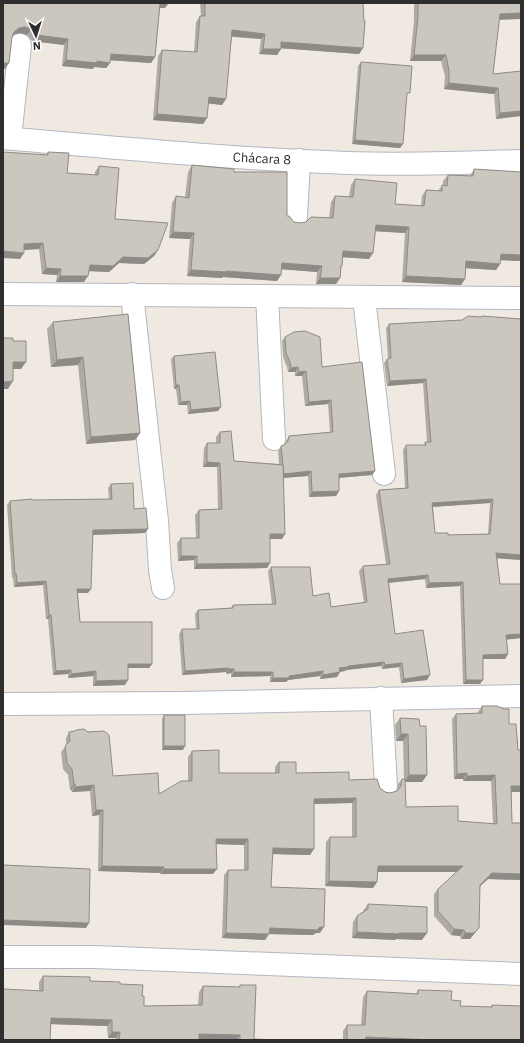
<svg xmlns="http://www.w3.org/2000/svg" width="524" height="1043" viewBox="0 0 524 1043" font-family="'IBM Plex Sans',sans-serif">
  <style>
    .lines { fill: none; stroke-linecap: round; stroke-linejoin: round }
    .minor-casing { stroke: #b4b7c1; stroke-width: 24 }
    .minor { stroke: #fff; stroke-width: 22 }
    .wall { fill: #afaba4; fill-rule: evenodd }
    .shaded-wall { fill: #8e8b86 }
    .building { fill: #cbc7bf; stroke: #8e8b86; fill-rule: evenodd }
    .labels { text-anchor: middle; stroke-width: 3; stroke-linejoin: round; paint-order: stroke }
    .street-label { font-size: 13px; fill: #2e2e2e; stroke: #fff }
  </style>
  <rect width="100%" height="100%" fill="#efe9e1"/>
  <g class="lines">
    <!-- minor casing -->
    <g class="minor-casing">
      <g id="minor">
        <path d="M3 138C118 148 233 159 348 163 406 165 463 163 521 161"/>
        <polyline points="10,138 20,45"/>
        <polyline points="296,217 299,160"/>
        <polyline points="3,294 521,298"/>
        <polyline points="132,294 157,521 160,570 163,588"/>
        <polyline points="267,296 274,439"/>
        <polyline points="364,298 366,315 384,474"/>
        <polyline points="381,698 386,786"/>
        <polyline points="3,704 182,703 521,696"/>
        <polyline points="3,957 94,957 521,974"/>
      </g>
    </g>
    <!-- minor -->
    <use href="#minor" class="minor"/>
  </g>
  <!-- wall -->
  <g class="wall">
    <polygon points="3,3 165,8 160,8 155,57 151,63 110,60 110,63 106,68 94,67 93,69 62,66 64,45 32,41 27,35 21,33 15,34 12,36 5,69"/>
    <polygon points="200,3 363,3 363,48 359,54 281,48 277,55 259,54 261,39 232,37 222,105 208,103 207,118 203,124 153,120 158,56 162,50 194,52 196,22 200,16 201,16"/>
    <polygon points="414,3 521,3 521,19 499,19 493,74 521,71 521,116 496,119 494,94 444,89 445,76 441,61 410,61 414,21"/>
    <polygon points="361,62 407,97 400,148 352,144 358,66"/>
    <polygon points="48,152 67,173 95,175 95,172 99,166 115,219 158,250 154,256 144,264 119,263 109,272 89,271 84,282 56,282 57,275 42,274 39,249 24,250 20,259 46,155"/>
    <polygon points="192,165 234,172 294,222 300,223 329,218 331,202 335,196 349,197 351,185 355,179 395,204 421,206 422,196 426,190 438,191 442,185 443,185 443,181 448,175 470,176 474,169 521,261 500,260 500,264 496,270 466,268 465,279 461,285 402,282 405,233 375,231 373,253 369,259 343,257 342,266 341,268 340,278 336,284 316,284 317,272 282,269 277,281 223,277 222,278 187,276 190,239 169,238 172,203 176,196 185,197 188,172"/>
    <polygon points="128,314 140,433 135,440 86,444 78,365 51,367 47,329 53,322"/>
    <path d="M482 316 521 319V560L497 558 500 584H521V638L506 639 508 654 505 659H483L480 684H463L460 586 426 588 425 579 389 583 395 634 427 680 401 683 399 667 382 669 381 666 346 670 345 671 340 672 337 677 320 679V676L288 680 286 682H270V676L231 677V673L226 674V672L182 675 179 634 182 629H196L195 614 198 610 231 608 233 605 272 604 268 571 271 567 331 607 364 603 359 571 363 566 386 564 376 495 379 490 405 488 403 450 406 445H424L425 442H427L423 383 387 386 384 363 387 359H388L386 328 389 324 462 320 481 317ZM490 503 488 534 448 535 435 533 433 507Z"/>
    <polygon points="285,337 322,367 375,471 372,475 339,478 339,491 336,496 309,497 308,476 283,478 285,534 282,539 270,539 270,563 267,568 194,569 194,560 178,561 177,543 181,538 196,538 195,515 199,510 218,509 217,467 203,467 204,448 207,443 216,443 216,437 220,432 234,461 279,464 278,451 281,446 285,444 286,441 289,436 330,432 328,404 305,406 302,376 295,376 295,372 288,372 287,367 283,357 282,341"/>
    <polygon points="174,356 218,411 188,414 187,405 178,405 176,389 174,389 171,359"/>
    <polygon points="111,484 134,509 145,533 93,535 88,593 78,593 80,622 152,664 149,668 128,668 125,685 93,686 93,676 68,678 68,674 53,675 48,619 46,619 43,585 14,587 13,578 12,578 7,505 10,501 109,499 108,488"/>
    <polygon points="482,706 498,707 509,724 518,750 521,750 521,792 511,792 512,823 521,823 521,880 488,879 480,886 475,933 470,939 461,939 460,936 451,935 434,916 434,894 438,889 457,872 377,872 377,882 373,888 325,886 326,842 330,837 352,837 352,803 314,804 310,855 272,854 271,887 320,933 316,933 313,935 269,934 265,940 222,938 224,875 228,870 244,870 244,845 216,844 213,874 160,874 160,873 98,871 99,815 92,816 90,791 72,792 71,790 70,790 68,775 63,769 61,752 66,746 66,738 69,732 113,776 159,794 188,781 188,757 192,751 219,773 275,773 275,767 279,762 296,773 349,780 380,788 385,792 390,793 397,791 398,784 402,779 404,779 403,741 396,741 395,725 400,718 420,726 427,775 422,782 405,782 406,807 458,821 493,824 491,781 463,781 463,779 454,779 452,719 456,714 478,713 478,712"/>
    <polygon points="164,715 183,750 162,750 162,719"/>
    <polygon points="368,904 422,940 396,939 395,940 352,938 353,922 357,916 363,912 363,911"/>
    <polygon points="43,976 120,984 142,996 144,1006 198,1005 199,992 203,986 238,987 240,985 254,1039 277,1040 115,1040 116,1038 108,1038 107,1026 51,1024 39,991 39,982"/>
    <polygon points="418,990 451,1000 460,1006 490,1007 492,1005 521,1040 343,1040 343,1031 347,1025 361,1025 363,997 367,991 416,994"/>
  </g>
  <!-- shaded-wall -->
  <g class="shaded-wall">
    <polygon points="160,3 169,3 165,8 156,8"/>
    <polygon points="521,13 521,19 496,20 500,14"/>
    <polygon points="25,27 31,29 27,35 21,33 15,34 10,38 14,32 19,28"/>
    <polygon points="232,30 265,34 261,39 228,36"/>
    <polygon points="36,35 68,39 64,45 32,41"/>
    <polygon points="281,42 363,48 359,54 277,48"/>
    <polygon points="263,49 281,49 277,55 259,54"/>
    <polygon points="111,54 155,57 151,63 106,60"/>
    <polygon points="414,55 446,55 441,61 410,61"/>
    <polygon points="66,60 97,61 110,63 106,68 94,67 93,69 62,66"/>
    <polygon points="3,63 9,63 5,69 3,69"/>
    <polygon points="449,83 498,88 494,94 444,89"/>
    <polygon points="209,97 226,99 222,105 204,103"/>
    <polygon points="521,111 521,116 496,119 500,113"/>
    <polygon points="157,114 207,118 203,124 153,120"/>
    <polygon points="355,140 403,144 400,148 352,144"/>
    <polygon points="376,225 409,227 405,233 371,231"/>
    <polygon points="173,232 194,233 190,239 169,238"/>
    <polygon points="43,243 39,249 20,250 24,244"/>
    <polygon points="158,250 154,256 144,264 119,263 109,272 86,271 90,265 123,257"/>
    <polygon points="3,251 24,253 20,259 3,258"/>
    <polygon points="343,251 373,253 369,259 339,257"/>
    <polygon points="501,254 521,255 521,261 496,260"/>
    <polygon points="466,261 500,264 496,270 462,268"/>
    <polygon points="282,263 322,266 317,272 278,269"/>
    <polygon points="46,268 61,269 57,275 42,274"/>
    <polygon points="191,270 226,271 281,275 277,281 223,277 222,278 187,276"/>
    <polygon points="60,276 88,276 84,282 56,282"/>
    <polygon points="406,276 465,279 461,285 402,282"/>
    <polygon points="320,278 340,278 336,284 316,284"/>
    <polygon points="83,357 78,365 51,367 57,360"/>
    <polygon points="13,362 26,362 21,369 7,369"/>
    <polygon points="298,367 295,372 288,372 291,368"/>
    <polygon points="306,371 302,376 295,376 299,372"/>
    <polygon points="426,379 423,383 387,386 390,381"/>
    <polygon points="13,381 8,389 3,389 3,382"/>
    <polygon points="176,385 179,385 176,389 174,389"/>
    <polygon points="331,400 328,404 305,406 309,402"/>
    <polygon points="190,401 187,405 178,405 181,402"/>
    <polygon points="221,407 218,411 188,414 191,410"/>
    <polygon points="140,433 135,440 86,444 91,437"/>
    <polygon points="207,462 220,463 217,467 203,467"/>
    <polygon points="311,471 308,476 281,478 284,474"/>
    <polygon points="375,471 372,475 336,478 339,474"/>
    <polygon points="339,491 336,496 309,497 312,492"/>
    <polygon points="493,499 490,503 429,507 432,503"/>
    <polygon points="148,529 145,533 90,535 93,530"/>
    <polygon points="270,534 285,534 282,539 267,539"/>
    <polygon points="496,553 521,555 521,560 493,558"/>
    <polygon points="181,556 197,556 194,560 178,561"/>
    <polygon points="270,563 267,568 194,569 197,564"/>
    <polygon points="428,575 425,579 385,583 388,579"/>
    <polygon points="46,581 43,585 14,587 17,583"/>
    <polygon points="463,582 460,586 426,588 429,583"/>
    <polygon points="77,589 91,589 88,593 74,593"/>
    <polygon points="49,615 51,615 48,619 46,619"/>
    <polygon points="521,634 521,638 503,640 506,635"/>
    <polygon points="508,654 505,659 480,659 483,655"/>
    <polygon points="384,662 381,666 346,670 345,671 336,672 339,668 348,666"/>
    <polygon points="402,663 399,667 382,669 385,665"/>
    <polygon points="128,664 152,664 149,668 125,668"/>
    <polygon points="229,668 226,672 182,675 185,671"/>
    <polygon points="229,669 234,669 231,673 226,674"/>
    <polygon points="71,670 68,674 53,675 56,671"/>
    <polygon points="96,671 93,676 68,678 71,674"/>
    <polygon points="323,671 320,676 288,680 286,682 270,682 273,678"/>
    <polygon points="234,672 273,672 270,676 231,677"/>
    <polygon points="340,672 337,677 320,679 323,675"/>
    <polygon points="430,675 427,680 401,683 404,679"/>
    <polygon points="128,680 125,685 93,686 96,681"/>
    <polygon points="466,680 483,680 480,684 463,684"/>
    <polygon points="401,734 408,734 403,741 396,741"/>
    <polygon points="164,746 185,746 183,750 162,750"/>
    <polygon points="467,773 463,779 454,779 457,774"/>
    <polygon points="409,775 427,775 422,782 404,782"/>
    <polygon points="495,775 491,781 463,781 467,776"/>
    <polygon points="74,784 75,784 71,790 70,790"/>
    <polygon points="94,785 90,791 72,792 75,787"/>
    <polygon points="511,786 521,786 521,792 507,792"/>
    <polygon points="356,798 352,803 310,804 314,799"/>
    <polygon points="96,810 103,810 99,815 92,816"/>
    <polygon points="216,839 248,839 244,845 212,844"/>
    <polygon points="273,848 314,849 310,855 269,854"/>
    <polygon points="102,866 164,867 160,873 98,871"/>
    <polygon points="378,866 463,866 459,872 374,872"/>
    <polygon points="164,869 217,869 213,874 160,874"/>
    <polygon points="492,873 521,874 521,880 488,879 476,890 480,885"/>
    <polygon points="329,881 377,882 373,888 325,886"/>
    <polygon points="3,920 89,923 86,928 3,925"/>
    <polygon points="324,927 320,933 316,933 313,935 266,934 270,928"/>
    <polygon points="479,928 470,939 461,939 465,933"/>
    <polygon points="454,929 464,930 460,936 451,935"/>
    <polygon points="357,932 399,933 427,933 422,940 396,939 395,940 352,938"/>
    <polygon points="226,933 269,934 265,940 222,938"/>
    <polygon points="51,1018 112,1020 107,1026 47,1024"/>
    <polygon points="112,1032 120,1032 116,1038 108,1038"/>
    <polygon points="199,1034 240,1035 236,1040 195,1040"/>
    <polygon points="366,1037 434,1040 363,1040"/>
  </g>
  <!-- building -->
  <g class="building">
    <polygon points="3,3 160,3 155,57 111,54 110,63 97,61 97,63 66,60 68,39 36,35 31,29 25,27 19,28 14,32 12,37 9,63 3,63"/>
    <polygon points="205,3 363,3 364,21 365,21 363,48 281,42 281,49 263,49 265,34 232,30 226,99 209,97 207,118 157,114 162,50 197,52 200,16 205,16"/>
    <polygon points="418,3 521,3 521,13 500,14 493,74 521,71 521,111 500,113 498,88 449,83 449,71 446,55 414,55 418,16"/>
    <polygon points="361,62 412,66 410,93 407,93 403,144 355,140"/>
    <polygon points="3,152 48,155 48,152 69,153 67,173 98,175 99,166 119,168 115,219 168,223 158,250 148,258 123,257 113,266 90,265 88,276 60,276 61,269 46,268 43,243 24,244 24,253 3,251"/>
    <polygon points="192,165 234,169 234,172 287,172 287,216 289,216 294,222 300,223 306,222 311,217 333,218 335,196 353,197 355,179 397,183 395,204 424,206 426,190 442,191 442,185 447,186 448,175 473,176 474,169 521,172 521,255 501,254 500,264 466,261 465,279 406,276 409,227 376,225 373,253 343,251 342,266 341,266 340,278 320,278 322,266 282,263 281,275 226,271 226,272 191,270 194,233 173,232 176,196 189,198"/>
    <polygon points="128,314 140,433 91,437 83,357 57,360 53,322"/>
    <path d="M468 316 482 317V316L521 319V555L496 553 500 584H521V634L506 635 508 654 483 655V680H466L463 582 429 583 428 575 388 579 395 634 423 630 430 675 404 679 402 663 385 665 384 662 348 666V667L339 668 340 672 323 675V671L289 676V678H273V672H234V669H229V668L185 671 182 629H199L198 610 233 608V605L276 604 271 567H310L313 596 329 593 331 607 367 602 363 566 390 564 379 490 408 488 406 445H426L425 442H431L426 379 390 381 387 359 391 358 389 324 462 320ZM493 499 490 534 448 535V533H435L432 503Z"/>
    <polygon points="305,331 320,337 322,367 362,362 375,471 339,474 339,491 312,492 311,471 284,474 281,446 284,445 288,441 289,436 333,432 331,400 309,402 306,371 299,372 298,367 291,368 290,362 286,353 285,337 294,332"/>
    <polygon points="3,338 13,338 13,341 26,341 26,362 13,362 13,381 3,382"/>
    <polygon points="215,352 221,407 191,410 190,401 181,402 179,385 176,385 174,356"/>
    <polygon points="231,431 234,461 283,465 285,534 270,534 270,563 197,564 197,556 181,556 181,538 199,538 199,510 222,509 220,463 207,462 207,443 220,443 220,432"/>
    <polygon points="133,483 134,509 146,508 148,529 93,530 91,589 77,589 80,622 152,622 152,664 128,664 128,680 96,681 96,671 71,674 71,670 56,671 51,615 49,615 46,581 17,583 16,573 15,574 10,501 32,499 32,500 112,499 111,484"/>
    <polygon points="482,706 498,706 498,707 503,708 503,709 509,709 509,724 516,724 518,750 521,750 521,786 511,786 512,823 521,823 521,874 492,873 480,885 479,928 474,933 465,933 464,930 454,929 438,911 438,889 463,866 378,866 377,882 329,881 330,837 356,837 356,798 314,799 314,849 273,848 271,887 325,889 324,927 320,927 317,930 270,928 269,934 226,933 228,870 248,870 248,839 216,839 217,869 164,869 164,867 102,866 103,810 96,810 94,785 75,787 75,784 74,784 72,769 67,763 65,746 70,741 69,732 75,731 76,730 84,729 88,732 104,731 109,735 113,776 158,773 159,794 181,781 192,781 192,751 219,750 219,773 279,773 279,762 296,762 296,773 349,772 349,780 377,779 380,788 385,792 390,793 397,791 401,786 402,779 405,779 406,807 458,806 458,821 497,824 495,775 467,776 467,773 457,774 456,714 482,713"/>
    <rect x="164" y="715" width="21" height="31"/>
    <polygon points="400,718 419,719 420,726 426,726 427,775 409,775 408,734 401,734"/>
    <polygon points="3,865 90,869 89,923 3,920"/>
    <polygon points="368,904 427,907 427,933 399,933 399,934 357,932 357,916 368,909"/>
    <polygon points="43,976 90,977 90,981 120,982 120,984 143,985 142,996 144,996 144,1006 202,1005 203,986 240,987 240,985 256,985 254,1039 277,1040 240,1040 240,1035 199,1034 199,1040 119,1040 120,1032 112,1032 112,1020 51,1018 50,1040 3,1040 3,989 43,991"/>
    <polygon points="418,990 452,991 451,1000 461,1001 460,1006 492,1007 492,1005 521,1006 521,1040 434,1040 366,1037 365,1040 347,1040 347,1025 365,1025 367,991 418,994"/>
  </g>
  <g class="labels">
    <!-- street labels -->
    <g class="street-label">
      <text transform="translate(262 158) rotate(3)" y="5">Chácara 8</text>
    </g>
  </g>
  <!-- border -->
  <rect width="524" height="1043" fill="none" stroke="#2e2e2e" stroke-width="8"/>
  <!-- north arrow -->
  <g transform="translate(36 36) rotate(176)" stroke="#ffffff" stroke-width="3" paint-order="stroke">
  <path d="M0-3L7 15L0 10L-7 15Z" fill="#2e2e2e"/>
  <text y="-6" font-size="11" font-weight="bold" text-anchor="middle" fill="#2e2e2e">N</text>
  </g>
</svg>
